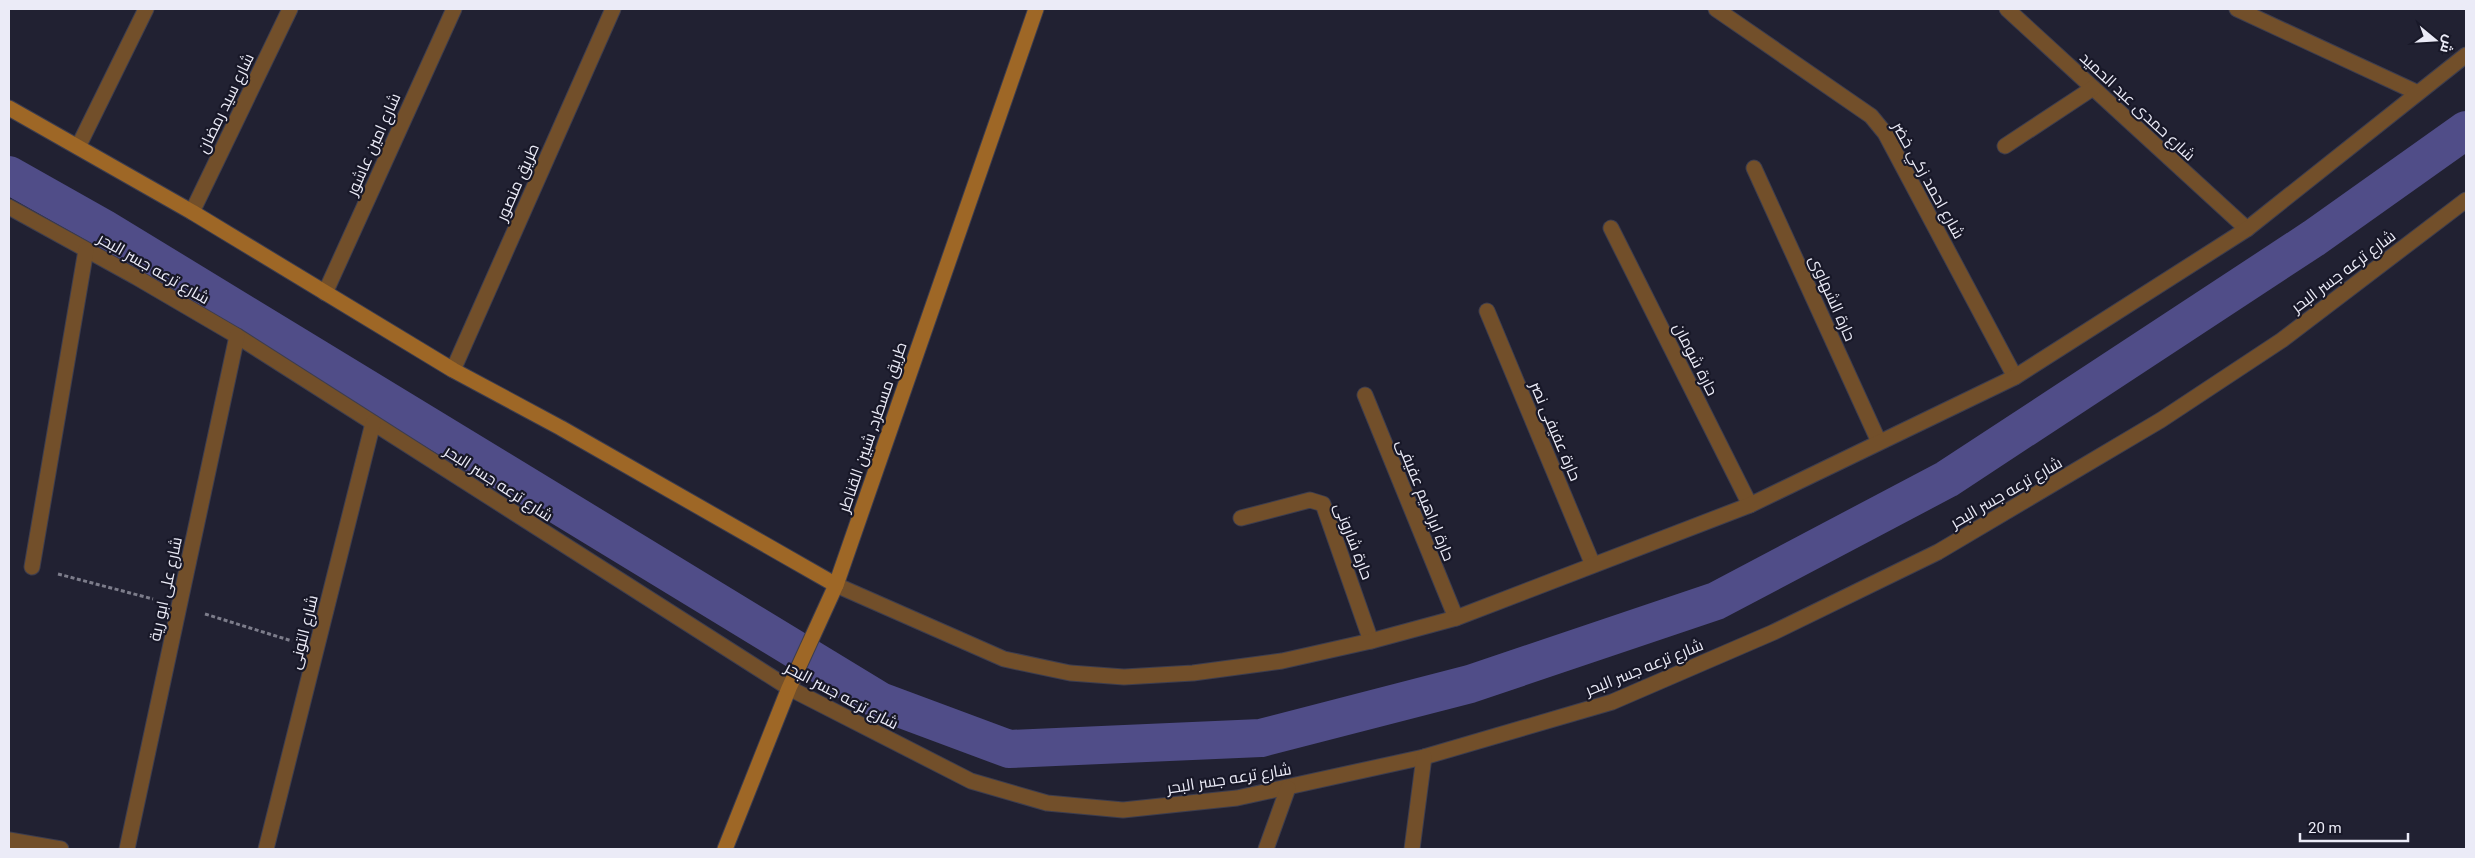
<svg xmlns="http://www.w3.org/2000/svg" width="2475" height="858" viewBox="0 0 2475 858" font-family="Roboto,Cairo,sans-serif">
  <style>
    .lines { fill: none; stroke-linecap: round; stroke-linejoin: round }
    .canal { stroke: #504d88; stroke-width: 38 }
    .street-casing { stroke: #3d3d4e; stroke-width: 17 }
    .secondary-casing { stroke: #3d3d4e; stroke-width: 17 }
    .path { stroke: #7d7d8b; stroke-width: 3; stroke-dasharray: 4 2.5; stroke-linecap: butt }
    .street { stroke: #724f2a; stroke-width: 15 }
    .secondary { stroke: #9e6726; stroke-width: 15 }
    .labels { text-anchor: middle; stroke-width: 4.5; stroke-linejoin: round; paint-order: stroke }
    .street-label { font-size: 16px; fill: #ebebf7; stroke: #181828 }
  </style>
  <rect width="100%" height="100%" fill="#212132"/>
  <g class="lines">
    <!-- canal -->
    <polyline class="canal" points="9,175 103,228 880,701 1009,749 1261,738 1470,684 1716,601 1947,479 2314,238 2466,130"/>
    <!-- street casing -->
    <g class="street-casing">
      <g id="street">
        <polyline points="1716,9 1871,116 1885,133 2015,377"/>
        <polyline points="2007,9 2247,229"/>
        <polyline points="2237,9 2416,92"/>
        <polyline points="2005,146 2093,88"/>
        <polyline points="78,147 146,9"/>
        <polyline points="1754,168 1879,442"/>
        <polyline points="9,207 136,277 237,336 789,688 971,781 1047,803 1123,810 1237,798 1424,757 1612,702 1774,632 1938,552 2161,420 2282,340 2466,200"/>
        <polyline points="192,212 290,9"/>
        <polyline points="1611,228 1750,505"/>
        <polyline points="325,293 454,9"/>
        <polyline points="1487,311 1593,565"/>
        <polyline points="453,370 613,9"/>
        <polyline points="1365,395 1456,618"/>
        <polyline points="1241,518 1310,500 1323,504 1371,641"/>
        <polyline points="32,567 86,250"/>
        <polyline points="836,585 1004,659 1070,673 1124,677 1193,673 1282,661 1371,641 1456,618 1750,505 2015,377 2247,229 2466,55"/>
        <polyline points="9,840 61,849"/>
        <polyline points="127,849 237,336"/>
        <polyline points="266,849 373,423"/>
        <polyline points="1266,849 1288,788"/>
        <polyline points="1412,849 1424,757"/>
      </g>
    </g>
    <!-- secondary casing -->
    <g class="secondary-casing">
      <g id="secondary">
        <polyline points="9,108 192,212 453,370 561,428 836,585"/>
        <polyline points="725,849 789,688 836,585 1036,9"/>
      </g>
    </g>
    <!-- path -->
    <g class="path">
      <polyline points="58,574 153,599"/>
      <polyline points="205,614 292,641"/>
    </g>
    <!-- street -->
    <use href="#street" class="street"/>
    <!-- secondary -->
    <use href="#secondary" class="secondary"/>
  </g>
  <g class="labels">
    <!-- street labels -->
    <g class="street-label">
      <text transform="translate(225 103) rotate(-64)" y="6">شارع سيد رمضان</text>
      <text transform="translate(2138 106) rotate(43)" y="6">شارع حمدى عبد الحميد</text>
      <text transform="translate(373 144) rotate(-66)" y="6">شارع امين عاشور</text>
      <text transform="translate(1929 180) rotate(61)" y="6">شارع احمد زكي خضر</text>
      <text transform="translate(517 182) rotate(-66)" y="6">طريق منصور</text>
      <text transform="translate(154 268) rotate(30)" y="6">شارع ترعه جسر البحر</text>
      <text transform="translate(2343 271) rotate(-37)" y="6">شارع ترعه جسر البحر</text>
      <text transform="translate(1833 298) rotate(66)" y="6">حارة الشهاوى</text>
      <text transform="translate(1696 359) rotate(63)" y="6">حارة شومان</text>
      <text transform="translate(872 427) rotate(-71)" y="6">طريق مسطرد, شبين القناطر</text>
      <text transform="translate(1556 431) rotate(67)" y="6">حارة عفيفى نصر</text>
      <text transform="translate(499 483) rotate(33)" y="6">شارع ترعه جسر البحر</text>
      <text transform="translate(2006 492) rotate(-30)" y="6">شارع ترعه جسر البحر</text>
      <text transform="translate(1426 500) rotate(68)" y="6">حارة ابراهيم عفيفى</text>
      <text transform="translate(1354 541) rotate(69)" y="6">حارة شارونى</text>
      <text transform="translate(165 589) rotate(-78)" y="6">شارع على ابو رية</text>
      <text transform="translate(303 632) rotate(-76)" y="6">شارع التونى</text>
      <text transform="translate(1644 667) rotate(-22)" y="6">شارع ترعه جسر البحر</text>
      <text transform="translate(842 695) rotate(28)" y="6">شارع ترعه جسر البحر</text>
      <text transform="translate(1229 778) rotate(-9)" y="6">شارع ترعه جسر البحر</text>
    </g>
  </g>
  <!-- border -->
  <rect width="2475" height="858" fill="none" stroke="#ebebf7" stroke-width="20"/>
  <!-- north arrow -->
  <g transform="translate(2435 40) rotate(108)" stroke="#181828" stroke-width="4" paint-order="stroke">
  <path d="M0-4L9 19L0 12L-9 19Z" fill="#ebebf7"/>
  <text y="-8" font-size="14" font-weight="bold" text-anchor="middle" fill="#ebebf7">ش</text>
  </g>
  <!-- scale -->
  <path d="M2300 833v8h108v-8" fill="none" stroke="#ebebf7" stroke-width="2.5"/>
  <text x="2308" y="833" font-size="15" fill="#ebebf7" stroke="#181828" stroke-width="4" paint-order="stroke">20 m</text>
</svg>
